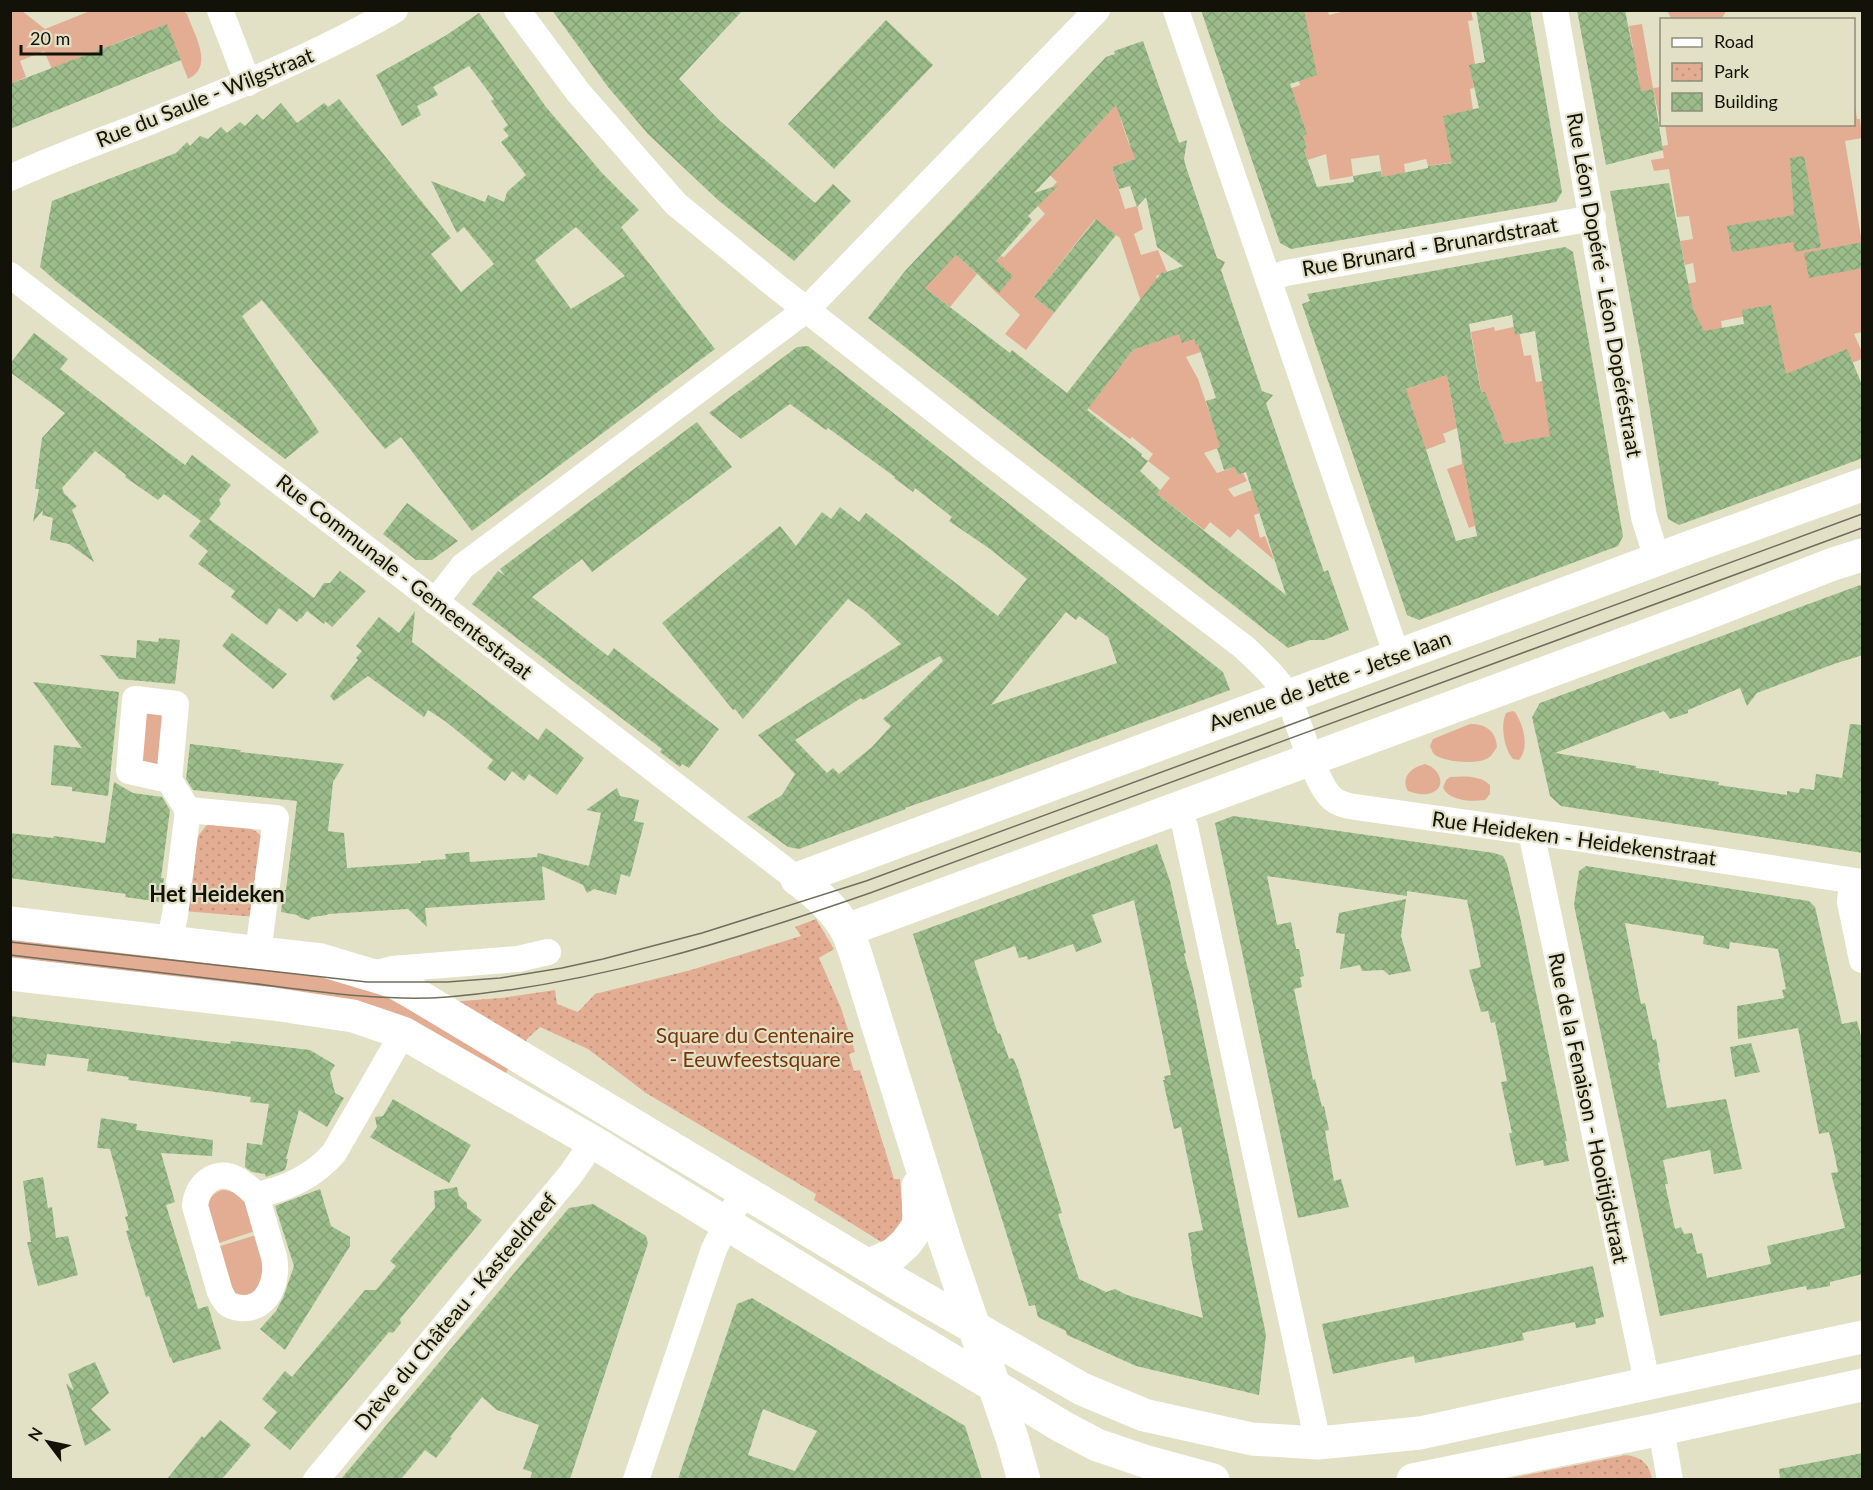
<svg xmlns="http://www.w3.org/2000/svg" width="1873" height="1490" viewBox="0 0 1873 1490" font-family="Lato,sans-serif">
  <style>
    .green { fill: #e3ad93 }
    .park { fill: url(#park-dots) }
    .building { fill: url(#building-cross-hatch); fill-rule: evenodd }
    .lines { fill: none; stroke-linecap: round; stroke-linejoin: round }
    .street { stroke: #fff; stroke-width: 26 }
    .secondary { stroke: #fff; stroke-width: 33 }
    .tram { stroke: #706f5d; stroke-width: 1.5 }
    .labels { text-anchor: middle; stroke-width: 4.5; stroke-linejoin: round; paint-order: stroke }
    .street-label { font-size: 21px; fill: #121208; stroke: #e2e1c6 }
    .park-label { font-size: 21px; fill: #79350a; stroke: #e2e1c6 }
    .neighbourhood-label { font-size: 22px; font-weight: bold; fill: #121208; stroke: #e2e1c6 }
  </style>
  <defs>
    <pattern id="park-dots" width="8" height="8" patternUnits="userSpaceOnUse" patternTransform="scale(1.5)"><rect width="8" height="8" fill="#e3ad93"/><path d="M2 2h.1M6 6h.1" fill="none" stroke="#c2947d" stroke-width="1.8" stroke-linecap="round"/></pattern>
    <pattern id="building-cross-hatch" width="8" height="8" patternUnits="userSpaceOnUse" patternTransform="scale(1.5)"><rect width="8" height="8" fill="#9cbd8b"/><path d="M0 0l8 8M0 8l8-8" fill="none" stroke="#85a176"/></pattern>
  </defs>
  <rect width="100%" height="100%" fill="#e2e1c6"/>
  <!-- green -->
  <g class="green">
    <polygon points="1349,10 1471,11 1473,20 1468,21 1475,64 1472,78 1474,88 1470,89 1473,110 1443,116 1454,162 1428,166 1426,159 1404,164 1407,185 1384,189 1379,155 1351,159 1353,176 1330,180 1326,154 1308,160 1304,150 1307,148 1303,136 1307,134 1299,111 1281,92 1300,85 1293,62 1304,11 1328,11 1329,15"/>
    <path d="M11 11H22L45 29 90 11H183L187 14C194 34 215 67 188 79L167 25 135 37 134 36 52 69 44 51 20 61 26 77 11 84Z"/>
    <polygon points="1667,11 1726,11 1721,20 1672,19"/>
    <polygon points="1642,24 1653,88 1661,87 1661,117 1659,117 1653,89 1636,92 1635,80 1639,79 1637,70 1633,70 1628,49 1633,48 1629,26"/>
    <polygon points="1117,86 1121,121 1129,144 1141,157 1112,167 1125,209 1137,206 1143,229 1134,234 1141,255 1158,250 1167,272 1156,276 1164,298 1194,339 1196,345 1202,343 1204,351 1186,357 1198,379 1221,447 1204,453 1217,473 1235,467 1237,475 1243,473 1247,481 1228,489 1234,497 1252,490 1260,513 1254,515 1260,538 1265,536 1274,560 1238,529 1230,538 1210,522 1204,530 1157,494 1170,478 1148,461 1153,454 1132,437 1130,439 1088,408 1133,350 1167,338 1142,305 1120,238 1095,219 1034,297 1054,313 1026,350 1005,334 1020,315 980,277 1001,256 1004,257 1045,214 1036,204 1057,182 1046,171 1073,151 1095,127"/>
    <polygon points="1854,99 1857,119 1860,119 1862,138 1845,141 1862,243 1862,332 1854,334 1862,352 1862,359 1767,396 1752,315 1721,321 1735,405 1689,300 1691,300 1690,293 1681,285 1696,282 1693,263 1685,265 1680,241 1693,239 1689,216 1677,217 1669,169 1654,171 1651,160 1664,158 1662,146 1668,145 1665,125 1854,124"/>
    <polygon points="956,255 977,274 950,307 925,288"/>
    <polygon points="1518,326 1524,356 1531,355 1536,382 1543,381 1551,436 1505,444 1502,436 1489,438 1471,332 1494,327 1495,331"/>
    <polygon points="1447,375 1457,428 1443,434 1446,442 1417,453 1388,418 1413,409 1409,399 1389,395"/>
    <polygon points="1460,444 1482,523 1469,528 1447,469 1462,464"/>
    <path d="M1512 711 1515 712C1523 724 1530 747 1519 760L1513 759C1504 749 1500 725 1506 713Z"/>
    <polygon points="145,712 166,714 163,766 139,763"/>
    <path d="M1470 724C1486 724 1496 731 1497 747 1494 751 1492 756 1488 758 1478 765 1444 762 1435 755 1432 752 1432 750 1430 746L1433 739Z"/>
    <path d="M1425 764C1442 769 1448 791 1427 794 1421 795 1414 793 1408 791 1400 777 1412 767 1425 764Z"/>
    <path d="M1450 777C1463 776 1480 775 1490 785V794L1485 800C1471 802 1450 801 1443 788L1446 780Z"/>
    <polygon points="11,936 331,976 388,998 431,1021 509,1067 505,1075 429,1032 11,961"/>
    <path d="M222 1190C246 1190 250 1213 255 1231L216 1244C211 1226 197 1198 222 1190Z"/>
    <path d="M256 1235C262 1256 268 1276 252 1294 245 1296 238 1295 232 1291L217 1247Z"/>
  </g>
  <!-- park -->
  <g class="park">
    <path d="M209 823C228 825 253 822 264 840L256 917 183 911 196 839 205 827Z"/>
    <polygon points="816,919 834,949 819,958 841,1008 855,1052 849,1054 854,1071 860,1070 894,1179 900,1179 903,1216 901,1226 883,1243 814,1200 816,1194 646,1093 588,1049 540,1027 527,1039 524,1046 449,1002 501,998 555,990 557,1004 578,1012 595,994 691,970 801,936 795,927"/>
    <path d="M1626 1455C1642 1457 1649 1464 1652 1479H1506Z"/>
  </g>
  <!-- building -->
  <g class="building">
    <polygon points="552,10 743,10 679,79 720,121 815,203 833,184 851,201 794,261 718,200 648,134 608,87"/>
    <polygon points="1201,10 1304,10 1317,75 1290,84 1307,134 1303,136 1307,148 1304,150 1317,187 1354,182 1353,176 1381,171 1382,177 1428,168 1428,166 1452,163 1443,116 1479,108 1469,65 1485,62 1476,10 1530,10 1562,192 1556,202 1291,249 1280,243"/>
    <polygon points="1577,10 1625,10 1641,91 1653,89 1663,150 1606,165"/>
    <path d="M479 13 546 107 602 173 639 210 621 227 715 349 472 531 401 437 385 449 262 300 242 316 319 432 285 459 57 282 40 267 52 201 176 153 187 142 190 146 200 136 208 139 221 127 227 133 240 122 245 126 257 114 263 120 281 103 297 123 324 103 328 107 339 99 451 238 431 254 461 292 494 264 464 227 457 233 431 181 485 202 488 195 504 202 507 192 526 175 501 142 509 136 503 129 508 125 491 101 494 99 469 66 433 87 438 95 417 106 421 115 402 126 376 75 445 36ZM576 227 625 276 571 309 535 260Z"/>
    <polygon points="886,20 933,65 834,169 788,124"/>
    <polygon points="167,24 181,60 10,129 10,84"/>
    <path d="M1143 41 1179 143 1187 140 1184 159 1186 167 1217 258 1225 262 1221 270 1262 391 1273 395 1266 403 1324 572 1328 570 1349 630 1324 640H1310L1288 648 868 318 905 271 1106 57 1115 54 1114 51ZM1116 105 1135 159 1112 167 1119 189 1130 186 1137 207 1146 197 1157 247 1183 266 1164 273 1162 272 1067 393 1012 350 1010 353 925 288 956 255 999 293 1013 276 996 261 1032 220 1028 216 1059 185 1034 193ZM1179 334 1182 343 1194 339 1196 345 1198 344 1216 398 1206 401 1220 447 1217 448 1224 470 1235 467 1237 475 1246 472 1286 595 1157 494 1160 490 1140 471 1148 461 1141 456 1142 454 1087 410 1133 350Z"/>
    <polygon points="1804,156 1821,247 1795,252 1793,242 1732,252 1727,226 1794,215 1790,158"/>
    <polygon points="1669,183 1693,309 1704,331 1744,324 1742,310 1771,305 1786,374 1847,349 1863,387 1863,458 1679,525 1668,519 1641,356 1610,191"/>
    <polygon points="1096,219 1116,235 1054,313 1034,297"/>
    <polygon points="1863,242 1863,268 1809,278 1804,253"/>
    <path d="M1565 247 1573 252 1623 536 1618 546 1419 620 1407 615 1302 304 1310 301 1307 294ZM1512 315 1515 335 1535 331 1550 436 1505 444 1485 392H1481L1469 324ZM1447 375 1477 536 1456 541 1406 389Z"/>
    <polygon points="34,333 68,359 60,369 153,441 185,465 192,455 231,485 219,500 221,504 209,519 314,598 324,583 330,583 340,571 366,591 332,627 325,621 324,624 307,611 301,619 300,618 297,622 279,608 267,625 231,597 235,591 198,564 208,551 189,536 201,521 164,494 158,500 125,477 126,475 95,451 62,488 64,493 77,506 72,510 94,562 69,544 50,540 53,518 42,515 43,510 33,522 39,489 35,489 42,438 65,413 10,372 10,364"/>
    <path d="M808 346 1223 672 1230 690 1004 774 905 808 906 809 799 849 788 847 747 817 782 795 795 774 758 735 901 644 865 611 848 599 743 719 735 709 733 710 662 623 780 526 796 546 822 512 831 519 840 507 859 522 866 513 998 616 1027 579 990 549 949 521 952 517 915 488 913 492 894 478 895 477 828 428 826 430 790 404 741 439 709 413 797 347ZM1066 612 1076 620 1079 616 1108 637 1117 663 991 705ZM940 656 943 661 883 719 891 726 872 747 839 774 833 768 827 773 795 740 861 698 863 700Z"/>
    <polygon points="697,422 732,467 592,572 582,559 532,597 608,656 614,648 719,729 689,768 682,764 680,767 660,752 662,749 472,604 498,571 505,576 500,569"/>
    <polygon points="407,503 458,541 432,560 416,560 383,534"/>
    <polygon points="1863,584 1863,655 1834,664 1757,693 1747,706 1740,688 1688,710 1688,713 1670,719 1664,711 1555,753 1636,766 1636,768 1659,771 1659,773 1719,782 1718,785 1787,795 1787,791 1799,793 1800,788 1814,790 1816,774 1842,778 1850,724 1863,725 1863,853 1561,806 1550,796 1532,717 1540,703"/>
    <polygon points="415,611 412,642 538,740 546,728 584,758 557,795 529,774 524,781 512,771 505,781 487,768 493,760 445,721 428,710 424,717 368,676 334,701 330,696 358,660 356,658 362,651 356,646 379,617 399,633"/>
    <polygon points="232,633 287,674 273,689 222,646"/>
    <polygon points="159,638 180,640 175,684 119,679 100,655 136,658 137,640 158,642"/>
    <polygon points="33,682 119,692 108,796 72,791 72,787 51,785 54,745 82,748"/>
    <polygon points="190,744 241,750 240,752 344,764 333,782 328,831 344,833 347,868 421,863 421,861 446,859 445,854 469,852 470,862 537,857 538,853 589,866 601,813 586,810 617,788 620,796 639,800 634,821 644,823 630,877 621,874 616,895 594,889 587,893 583,885 542,866 545,900 425,908 427,927 408,909 328,914 327,915 312,917 309,920 301,918 297,915 281,912 284,890 286,890 297,801 193,790 186,779"/>
    <polygon points="114,782 133,793 162,797 170,810 161,878 164,878 160,902 125,897 126,894 10,878 10,833 53,838 54,836 105,843"/>
    <polygon points="1233,816 1494,853 1503,856 1507,864 1520,917 1567,1141 1565,1141 1569,1161 1544,1166 1543,1160 1516,1166 1509,1133 1512,1133 1501,1082 1507,1081 1495,1022 1491,1023 1488,1011 1481,1012 1469,970 1481,967 1467,900 1407,891 1407,896 1267,876 1277,925 1291,922 1296,949 1299,949 1304,976 1300,977 1302,987 1294,989 1313,1080 1315,1079 1322,1107 1324,1106 1329,1130 1325,1131 1334,1181 1341,1179 1349,1207 1298,1218 1215,823"/>
    <path d="M1157 844 1170 881 1186 953 1184 954 1193 987 1266 1335 1259 1395 1136 1366 1067 1335 1066 1331 1038 1317 1035 1305 1029 1306 913 934ZM1134 900 1171 1075 1164 1076 1165 1080H1163L1174 1129 1181 1127 1203 1230 1188 1233 1192 1256 1191 1257 1203 1318 1127 1295 1115 1289 1106 1292 1079 1279 1058 1214 1062 1213 1018 1069 1013 1058 1009 1059 1000 1033 998 1034 974 961 1015 946 1019 958 1027 956 1028 960 1073 944 1076 952 1102 942 1092 915Z"/>
    <path d="M1586 866 1809 901 1815 907 1842 1024 1857 1021 1863 1043V1274L1830 1282V1286L1807 1290 1806 1286 1660 1316 1574 905 1579 871ZM1625 923 1704 936 1703 944 1729 949 1730 942 1778 949 1786 989 1782 990 1784 998 1737 1006 1738 1039 1798 1028 1819 1134 1829 1132 1834 1152 1838 1172 1831 1173 1845 1228 1767 1246 1771 1264 1707 1278 1702 1253 1697 1254 1692 1233 1684 1234 1681 1227 1675 1229 1665 1184H1668L1663 1160 1710 1150 1714 1174 1742 1169 1726 1099 1667 1108 1658 1063 1660 1062 1656 1039 1653 1040 1645 1003 1641 1004Z"/>
    <polygon points="1406,899 1401,936 1411,971 1389,975 1383,970 1362,971 1360,965 1340,969 1345,934 1336,933 1339,913"/>
    <polygon points="10,1016 172,1037 230,1044 231,1041 310,1050 335,1065 330,1073 335,1093 344,1098 327,1127 299,1110 286,1159 288,1159 285,1170 266,1177 265,1174 252,1172 245,1167 245,1163 247,1143 262,1145 269,1104 250,1102 251,1097 128,1080 129,1077 87,1071 89,1059 47,1054 45,1066 10,1062"/>
    <polygon points="1751,1043 1760,1072 1735,1077 1730,1047"/>
    <polygon points="393,1099 471,1145 449,1183 370,1137 377,1127 375,1117 383,1116"/>
    <polygon points="101,1118 137,1124 136,1130 213,1140 212,1156 161,1153 175,1202 166,1205 198,1309 208,1306 221,1349 173,1363 171,1357 170,1358 149,1296 146,1297 126,1231 129,1230 125,1217 128,1216 110,1149 97,1148"/>
    <polygon points="43,1177 48,1208 52,1207 56,1238 68,1236 78,1275 38,1286 27,1242 31,1242 23,1181"/>
    <polygon points="457,1187 459,1196 467,1203 467,1208 482,1220 400,1319 401,1323 393,1333 389,1332 290,1450 264,1428 277,1412 262,1399 285,1371 292,1377 365,1290 376,1290 396,1266 390,1261 435,1208 434,1191"/>
    <polygon points="320,1189 331,1226 350,1237 350,1246 285,1350 260,1329 276,1311 283,1298 294,1266 275,1206"/>
    <polygon points="593,1204 643,1234 646,1236 648,1243 570,1479 530,1479 532,1472 523,1469 539,1425 497,1410 482,1397 450,1437 452,1438 436,1458 425,1450 401,1479 341,1479 569,1208"/>
    <polygon points="1593,1266 1604,1317 1595,1319 1596,1324 1576,1328 1575,1322 1522,1333 1524,1340 1415,1363 1414,1356 1333,1374 1322,1324"/>
    <path d="M752 1298 965 1426 982 1479H678L737 1304ZM763 1409 817 1431 795 1471 748 1455Z"/>
    <polygon points="95,1362 109,1393 91,1409 111,1430 85,1446 66,1383 74,1391 68,1374"/>
    <polygon points="220,1420 251,1445 222,1479 167,1479 202,1436 204,1438"/>
    <polygon points="1863,1453 1863,1479 1780,1479 1779,1469"/>
  </g>
  <g class="lines">
    <!-- street -->
    <g class="street">
      <polyline points="220,10 248,83"/>
      <path d="M517 10 578 92 676 204 776 286 984 449 1245 648C1260 663 1278 678 1288 697 1299 720 1315 786 1333 799 1339 804 1348 806 1355 807L1575 838 1862 882"/>
      <polyline points="1176,10 1397,656"/>
      <polyline points="1555,10 1644,517 1657,559"/>
      <path d="M10 178C49 160 89 145 129 130 220 94 310 59 395 10"/>
      <polyline points="10,275 797,879"/>
      <polyline points="1268,279 1286,273 1593,218"/>
      <polyline points="435,602 463,566 807,309 1097,10"/>
      <polyline points="169,780 129,771 135,699 176,704 169,780 188,810"/>
      <polyline points="1178,808 1185,827 1318,1443"/>
      <polyline points="1531,832 1647,1382"/>
      <polyline points="1852,881 1850,902 1862,960"/>
      <polyline points="169,942 175,915 188,810 276,818 258,952"/>
      <polyline points="373,974 392,969 518,959 548,952"/>
      <path d="M256 1195 274 1257C279 1280 268 1311 240 1308 228 1307 225 1302 220 1292L195 1206C197 1185 215 1168 236 1179 244 1183 250 1189 256 1195 287 1189 313 1177 334 1153L403 1033"/>
      <polyline points="1661,1429 1670,1480"/>
      <polyline points="316,1480 571,1174 593,1142"/>
      <polyline points="636,1480 714,1249 743,1191"/>
    </g>
    <!-- secondary -->
    <g class="secondary">
      <polyline points="797,879 1693,546 1862,485"/>
      <path d="M797 879C816 893 835 909 847 931 851 939 854 949 857 958L945 1242 1012 1438 1024 1480"/>
      <polyline points="10,923 321,960 395,982 900,1285 1082,1389 1144,1415 1252,1439 1318,1443 1420,1433 1862,1337"/>
      <polyline points="847,930 1705,614 1833,564 1862,555"/>
      <polyline points="10,974 273,1004 353,1016 403,1033 593,1142 874,1314 1063,1427 1097,1445 1147,1462 1213,1480"/>
      <polyline points="868,1266 894,1254 906,1243 919,1225 918,1186"/>
      <polyline points="1413,1480 1661,1429 1862,1385"/>
    </g>
    <!-- tram -->
    <g class="tram">
      <polyline points="10,942 367,982 447,982 500,978 562,968 603,959 702,933 866,881 1862,514"/>
      <path d="M10 955C90 964 170 973 249 983 314 991 383 1002 448 997 592 985 735 940 870 893L1862 528"/>
    </g>
  </g>
  <g class="labels">
    <!-- street labels -->
    <g class="street-label">
      <text transform="translate(205 98) rotate(-22)" y="7">Rue du Saule - Wilgstraat</text>
      <text transform="translate(1430 247) rotate(-10)" y="7">Rue Brunard - Brunardstraat</text>
      <text transform="translate(1604 285) rotate(80)" y="7">Rue Léon Dopéré - Léon Dopéréstraat</text>
      <text transform="translate(404 577) rotate(38)" y="7">Rue Communale - Gemeentestraat</text>
      <text transform="translate(1330 681) rotate(-20)" y="7">Avenue de Jette - Jetse laan</text>
      <text transform="translate(1574 839) rotate(8)" y="7">Rue Heideken - Heidekenstraat</text>
      <text transform="translate(1588 1108) rotate(78)" y="7">Rue de la Fenaison - Hooitijdstraat</text>
      <text transform="translate(456 1312) rotate(-50)" y="7">Drève du Château - Kasteeldreef</text>
    </g>
    <!-- park labels -->
    <g class="park-label">
      <text x="755" y="1043">Square du Centenaire<tspan x="755" dy="24">- Eeuwfeestsquare</tspan></text>
    </g>
    <!-- neighbourhood labels -->
    <g class="neighbourhood-label">
      <text x="217" y="902">Het Heideken</text>
    </g>
  </g>
  <!-- border -->
  <rect width="1873" height="1490" fill="none" stroke="#121208" stroke-width="24"/>
  <!-- legend -->
  <rect x="1660" y="18" width="195" height="108" fill="#e2e1c6" stroke="#8f8e7a" stroke-width="1.5"/>
  <rect x="1672" y="38" width="30" height="9" fill="#ffffff" stroke="#8f8e7a" stroke-width="1.5"/>
  <text x="1714" y="48" font-size="18" fill="#121208">Road</text>
  <rect x="1672" y="63" width="30" height="18" fill="url(#park-dots)" stroke="#8f8e7a" stroke-width="1.5"/>
  <text x="1714" y="78" font-size="18" fill="#121208">Park</text>
  <rect x="1672" y="93" width="30" height="18" fill="url(#building-cross-hatch)" stroke="#8f8e7a" stroke-width="1.5"/>
  <text x="1714" y="108" font-size="18" fill="#121208">Building</text>
  <!-- north arrow -->
  <g transform="translate(48 1442) rotate(302)" stroke="#e2e1c6" stroke-width="4.5" paint-order="stroke">
  <path d="M0-4.5L10 22L0 15L-10 22Z" fill="#121208"/>
  <text y="-9" font-size="16" font-weight="bold" text-anchor="middle" fill="#121208">N</text>
  </g>
  <!-- scale -->
  <path d="M21 45v9h80v-9" fill="none" stroke="#121208" stroke-width="3"/>
  <text x="30" y="45" font-size="18" fill="#121208" stroke="#e2e1c6" stroke-width="4.5" paint-order="stroke">20 m</text>
</svg>
